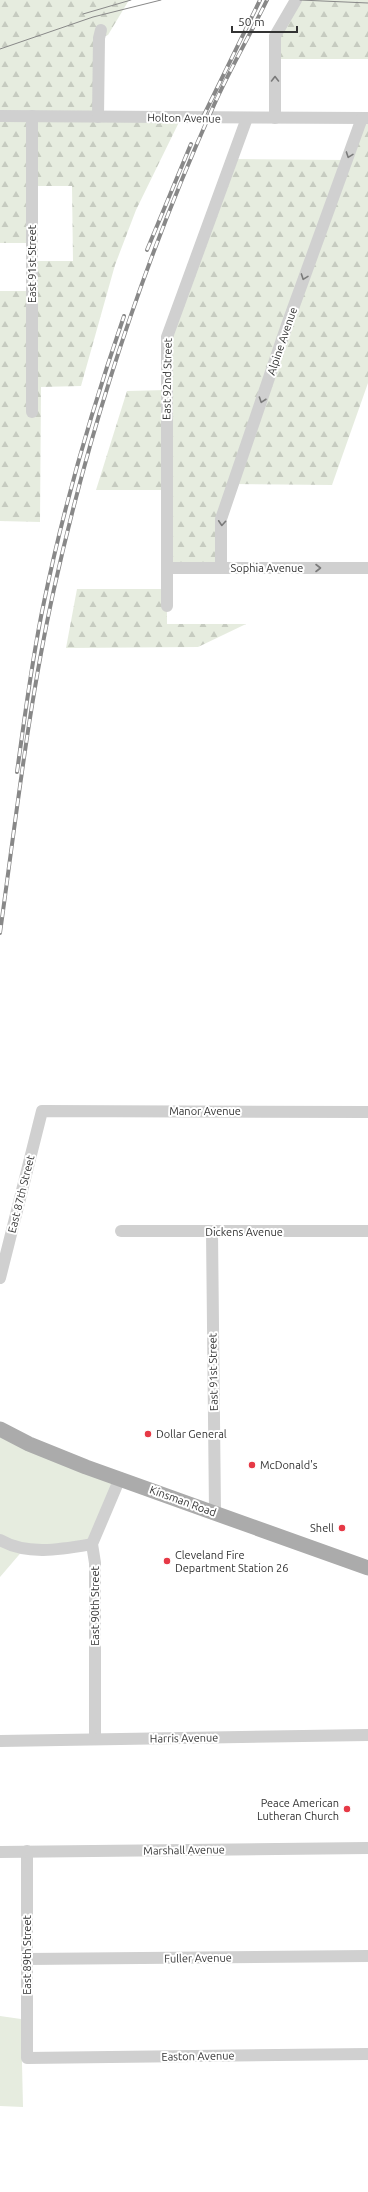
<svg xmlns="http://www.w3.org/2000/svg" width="368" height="2192" viewBox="0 0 368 2192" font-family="Ubuntu,sans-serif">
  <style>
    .green { fill: #e6ecdf }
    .forest { fill: url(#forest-firs) }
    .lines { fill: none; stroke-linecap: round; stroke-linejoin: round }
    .minor { stroke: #d0d0d0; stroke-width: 12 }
    .major { stroke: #ababab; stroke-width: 15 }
    .tram { stroke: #888; stroke-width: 1 }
    .rail-casing { stroke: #888; stroke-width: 4 }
    .rail { stroke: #fff; stroke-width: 2.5; stroke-dasharray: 8; stroke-linecap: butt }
    .oneway { stroke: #7a7a7a }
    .poi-dot { fill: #e63946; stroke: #fff; stroke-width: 1.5 }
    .labels { text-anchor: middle; stroke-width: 4; stroke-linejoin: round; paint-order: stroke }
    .street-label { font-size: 11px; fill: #333; stroke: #fff }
    .poi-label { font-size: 11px; fill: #333; stroke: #fff; text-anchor: start }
  </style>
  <defs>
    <pattern id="forest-firs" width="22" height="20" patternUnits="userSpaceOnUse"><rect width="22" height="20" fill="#e6ecdf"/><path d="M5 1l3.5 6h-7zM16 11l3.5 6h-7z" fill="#c6cbc0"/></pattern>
  </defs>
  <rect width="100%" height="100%" fill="#fff"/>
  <!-- green -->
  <g class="green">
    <polygon points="0,1429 120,1478 92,1544 24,1549 0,1577"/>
    <polygon points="0,2016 21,2019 23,2107 0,2106"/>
  </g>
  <!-- forest -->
  <g class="forest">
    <polygon points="0,0 129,0 108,35 99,38 98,116 181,118 136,210 115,265 81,386 41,387 40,522 0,521 0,291 32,291 32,261 73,261 72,186 32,186 32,243 0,243"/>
    <polygon points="296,0 368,0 368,59 275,59 275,36"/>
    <polygon points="368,118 368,383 332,485 233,484 221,519 221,568 167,568 166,490 96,490 127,391 167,390 167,337 232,159 347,160"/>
    <polygon points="77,589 167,589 167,624 246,624 198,647 66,648"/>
  </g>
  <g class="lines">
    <!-- minor -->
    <g class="minor">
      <polyline points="0,116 368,118"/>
      <polyline points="32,116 32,412"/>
      <polyline points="98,117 99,38 101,30"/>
      <polyline points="275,118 275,36 296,0"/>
      <polyline points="167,568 368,568"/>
      <polyline points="221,568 221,519 287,325 362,118"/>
      <polyline points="167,606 167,337 247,118"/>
      <polyline points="121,1231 368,1231"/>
      <polyline points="212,1232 215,1512"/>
      <polyline points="0,1278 42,1111 368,1112"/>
      <path d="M0 1540C27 1556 63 1549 92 1544"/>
      <polyline points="95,1739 95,1563 92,1544 120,1478"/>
      <polyline points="0,1741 368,1735"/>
      <polyline points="27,1851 27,2058 368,2054"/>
      <polyline points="0,1852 368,1848"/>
      <polyline points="27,1959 368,1956"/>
    </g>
    <!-- major -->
    <polyline class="major" points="0,1429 29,1444 86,1467 368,1568"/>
    <!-- tram -->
    <g class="tram">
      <polyline points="300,0 368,3"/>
      <polyline points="83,14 131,0"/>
      <polyline points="0,49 93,17 161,0"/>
    </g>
    <!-- rail casing -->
    <g class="rail-casing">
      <g id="rail">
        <polyline points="203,117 260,0"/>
        <polyline points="147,250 191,144"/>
        <path d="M17 772C25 715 32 658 44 602 64 505 92 409 124 316"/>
        <path d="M0 933C16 818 29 702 54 589 91 422 144 261 214 105 230 69 250 35 267 0"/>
      </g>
    </g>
    <!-- rail -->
    <use href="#rail" class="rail"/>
  </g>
  <!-- one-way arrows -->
  <defs><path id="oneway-chevron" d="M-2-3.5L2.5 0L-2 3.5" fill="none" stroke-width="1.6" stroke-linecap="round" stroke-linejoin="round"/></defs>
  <g class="oneway">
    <use href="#oneway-chevron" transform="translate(275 79) rotate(-90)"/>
    <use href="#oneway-chevron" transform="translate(349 155) rotate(110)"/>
    <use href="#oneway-chevron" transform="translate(304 277) rotate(110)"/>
    <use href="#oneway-chevron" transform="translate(262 400) rotate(109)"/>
    <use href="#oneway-chevron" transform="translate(222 523) rotate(94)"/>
    <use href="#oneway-chevron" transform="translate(318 568)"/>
  </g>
  <!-- markers -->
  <g class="poi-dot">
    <circle cx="148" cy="1434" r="4"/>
    <circle cx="252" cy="1465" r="4"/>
    <circle cx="342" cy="1528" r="4"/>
    <circle cx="167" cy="1561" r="4"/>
    <circle cx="347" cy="1809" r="4"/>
  </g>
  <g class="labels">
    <!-- street labels -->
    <g class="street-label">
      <text transform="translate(184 118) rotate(1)" y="4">Holton Avenue</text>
      <text transform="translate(32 264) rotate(-90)" y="4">East 91st Street</text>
      <text transform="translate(282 341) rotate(-71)" y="4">Alpine Avenue</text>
      <text transform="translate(167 379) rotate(-89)" y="4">East 92nd Street</text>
      <text x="267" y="572">Sophia Avenue</text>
      <text x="205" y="1115">Manor Avenue</text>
      <text transform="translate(21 1194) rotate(-76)" y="4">East 87th Street</text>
      <text x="244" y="1236">Dickens Avenue</text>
      <text transform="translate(213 1372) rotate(-91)" y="4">East 91st Street</text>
      <text transform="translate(183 1501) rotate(20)" y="4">Kinsman Road</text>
      <text transform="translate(95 1606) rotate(-90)" y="4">East 90th Street</text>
      <text transform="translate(184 1738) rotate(-1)" y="4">Harris Avenue</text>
      <text transform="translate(184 1850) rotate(-1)" y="4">Marshall Avenue</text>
      <text transform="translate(27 1955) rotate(-90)" y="4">East 89th Street</text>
      <text transform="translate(198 1958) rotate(-1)" y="4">Fuller Avenue</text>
      <text transform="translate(198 2056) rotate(-1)" y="4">Easton Avenue</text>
    </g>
    <!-- poi labels -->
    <g class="poi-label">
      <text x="156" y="1438">Dollar General</text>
      <text x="260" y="1469">McDonald's</text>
      <text x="334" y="1532" text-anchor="end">Shell</text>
      <text x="175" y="1559">Cleveland Fire<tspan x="175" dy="13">Department Station 26</tspan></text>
      <text x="339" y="1807" text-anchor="end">Peace American<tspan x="339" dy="13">Lutheran Church</tspan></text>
    </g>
  </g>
  <!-- scale -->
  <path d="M232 26v6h65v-6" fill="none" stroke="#333333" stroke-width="2"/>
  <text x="238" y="26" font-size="12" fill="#333333" stroke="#ffffff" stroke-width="3" paint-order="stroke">50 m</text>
</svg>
